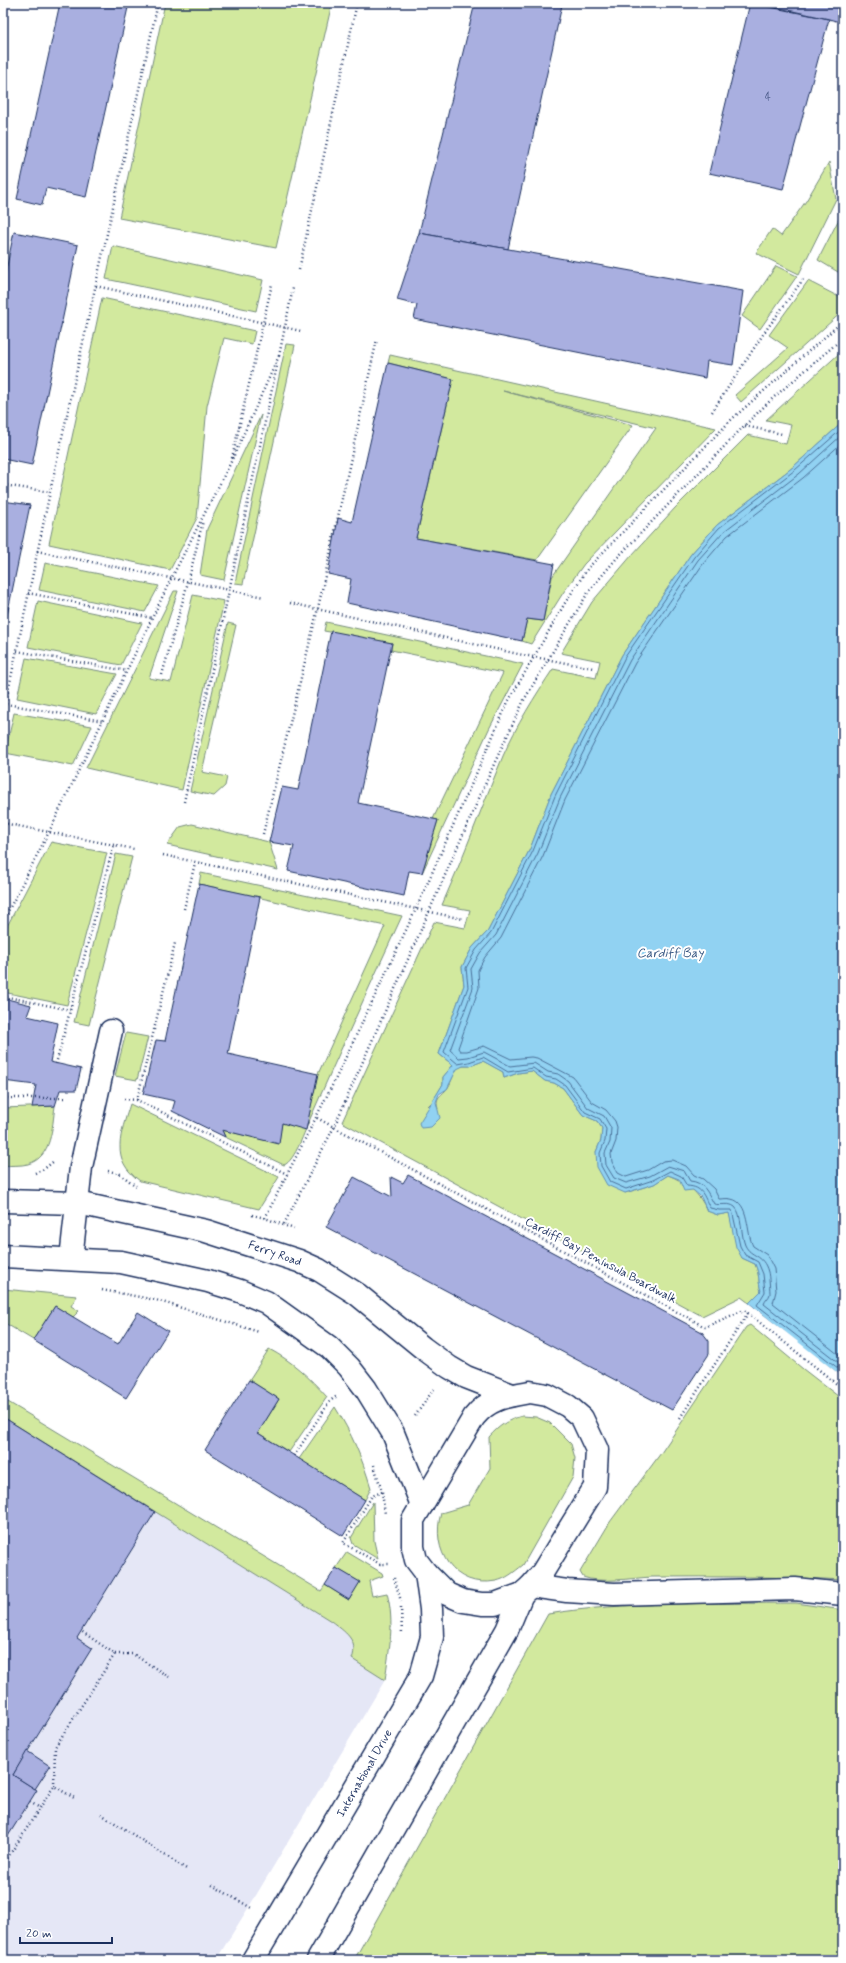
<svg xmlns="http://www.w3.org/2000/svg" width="846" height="1963" viewBox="0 0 846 1963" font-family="Mynerve,sans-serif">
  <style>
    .built { fill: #e5e7f6 }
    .green { fill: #d2e99e; stroke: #768c7e }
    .water { fill: #91d2f2; stroke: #6291b7 }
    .pier { fill: #fff }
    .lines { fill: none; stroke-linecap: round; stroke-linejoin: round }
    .shore { stroke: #4a7099; stroke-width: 1 }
    .building { fill: #a9afe0; stroke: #1b2f5e }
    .minor-casing { stroke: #1b2f5e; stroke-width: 25 }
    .path { stroke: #1b2f5e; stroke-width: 2.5; stroke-dasharray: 1 3; stroke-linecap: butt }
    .minor { stroke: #fff; stroke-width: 22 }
    .labels { text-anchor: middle; stroke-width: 4; stroke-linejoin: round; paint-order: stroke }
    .number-label { font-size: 10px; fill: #3e4f7e }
    .street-label { font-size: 12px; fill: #1b2f5e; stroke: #fff }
    .water-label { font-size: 13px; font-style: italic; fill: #385883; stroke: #fff }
  </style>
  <rect width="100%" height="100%" fill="#fff"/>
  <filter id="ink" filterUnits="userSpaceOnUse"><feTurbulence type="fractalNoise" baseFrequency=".025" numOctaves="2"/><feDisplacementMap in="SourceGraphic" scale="8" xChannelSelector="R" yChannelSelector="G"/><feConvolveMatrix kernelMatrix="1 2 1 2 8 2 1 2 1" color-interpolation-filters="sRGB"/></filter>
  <g filter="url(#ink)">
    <!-- built -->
    <polygon class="built" points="3,1417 331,1621 346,1632 352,1641 355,1651 372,1671 385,1680 255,1897 216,1960 3,1960"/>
    <!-- green -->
    <g class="green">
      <polygon points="165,3 332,3 276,248 119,218"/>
      <polygon points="829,162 836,199 799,274 756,253 772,229 781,236 806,201"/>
      <polygon points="843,211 843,275 818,260"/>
      <polygon points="113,246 263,280 256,311 106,279"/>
      <polygon points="776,266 797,276 760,329 742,316"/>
      <polygon points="808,281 843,299 843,311 741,402 735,395 788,348 769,335"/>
      <polygon points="102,298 255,331 252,344 224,338 207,406 197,518 170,570 49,544"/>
      <polygon points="286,344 295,345 243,584 235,583"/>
      <path d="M843 350V422L793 467 717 525 691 554 622 655 551 794 530 849 488 931 472 948 462 967 464 985 439 1054 453 1065 443 1077V1084L433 1101 428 1106 438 1109C435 1098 439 1097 446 1090 451 1085 453 1074 457 1068L463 1066H470L483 1061 503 1072 504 1078 518 1073 532 1071 545 1081 554 1083 563 1088 583 1115 597 1121 602 1128 601 1140 596 1152 625 1193 654 1184 668 1175C686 1182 700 1193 707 1211L718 1215 729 1213 742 1258 755 1264C760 1275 758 1282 761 1291L749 1303 741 1297 702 1316 342 1122 434 922 465 928 470 910 442 905C464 856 482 806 503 756 516 726 535 696 553 669L596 678 600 661 561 653 592 602 632 555 675 508 748 435 786 444 791 425 766 420Z"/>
      <polygon points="390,355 716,428 584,564 563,593 531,644 522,641 527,619 543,621 552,577 656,428 503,391 633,425 537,560 416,538 453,379 388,363"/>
      <polygon points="261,415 224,580 200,575 207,529"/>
      <polygon points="45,563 159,586 145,612 39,590"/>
      <polygon points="174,591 178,591 149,678 171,682 193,595 224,601 182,790 86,768"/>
      <polygon points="38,601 142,623 121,665 28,647"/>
      <polygon points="326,622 523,664 489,729 422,873 438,820 433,819 503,673 391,650 392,643 324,631"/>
      <polygon points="228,623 236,625 202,772 227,777 225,786 214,796 190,791"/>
      <polygon points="26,658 117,674 96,714 17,698"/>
      <polygon points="14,713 92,726 73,766 5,753"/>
      <polygon points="192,824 269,842 278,870 167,845 180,827"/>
      <polygon points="51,842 107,853 67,1005 3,992 3,934"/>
      <polygon points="116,854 132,857 89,1025 74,1022"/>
      <path d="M201 873 402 916C371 983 340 1051 310 1119 305 1130 295 1161 284 1165L225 1137 222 1130 278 1143 282 1123 306 1129 318 1074 385 926 199 884Z"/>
      <polygon points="126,1033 148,1037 137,1080 115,1076"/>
      <path d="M130 1104 279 1177 259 1209 140 1181C109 1159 121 1134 130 1104Z"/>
      <path d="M55 1106C52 1128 52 1157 28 1164 21 1166 11 1165 3 1166V1108Z"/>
      <polygon points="3,1289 77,1296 71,1306 79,1311 73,1317 55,1306 33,1340 3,1322"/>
      <path d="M750 1325 803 1369 843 1400V1580C779 1576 716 1577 652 1577 632 1578 600 1584 583 1577L580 1572 610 1522 661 1453 746 1327Z"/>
      <path d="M269 1349C292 1361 309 1377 327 1397L289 1452 258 1433 279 1399 249 1380Z"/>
      <path d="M3 1399 321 1591 325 1585 349 1600 359 1582 336 1568 347 1552 382 1573 383 1576 369 1581 372 1596 387 1593C395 1623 389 1650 385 1680L352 1659C359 1640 345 1632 331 1621L3 1417Z"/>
      <path d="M335 1407C352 1434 362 1458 371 1488L365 1500 299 1459Z"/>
      <path d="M522 1416 536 1417 550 1423 571 1444 575 1458 573 1477 523 1565C514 1572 506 1579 496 1581 454 1589 430 1550 441 1513L468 1505 490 1468 489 1437C499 1426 507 1420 522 1416Z"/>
      <polygon points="373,1502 374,1541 378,1559 353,1544 351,1538"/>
      <path d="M796 1603 843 1610V1960H354L548 1614C627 1601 715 1604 796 1603Z"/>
    </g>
    <!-- water -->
    <path class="water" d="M843 422V1377L803 1347 749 1303 761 1291C758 1282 760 1275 755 1264L742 1258 736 1247 729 1213 718 1215 707 1211 701 1197 693 1190 684 1191 679 1179 668 1175 654 1184 625 1193 607 1185 597 1167 596 1152 601 1140 602 1128 597 1121 583 1115 563 1088 554 1083 545 1081 532 1071 518 1073 504 1078 503 1072 483 1061 470 1066H463L457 1069 447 1089 439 1094 436 1102 440 1118 431 1127 421 1128 419 1123 443 1084V1077L453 1065 439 1054 464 985 462 967 472 948 488 931 530 849 551 794 622 655 691 554 717 525 793 467Z"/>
    <!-- pier -->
    <polygon class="pier" points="747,1302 843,1377 843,1379 801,1349 748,1305"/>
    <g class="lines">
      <!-- shore -->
      <g class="shore">
        <path d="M843 428 795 470 719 528 694 557 625 657 555 796 533 851 491 933 476 950 466 968 468 987 444 1052 458 1064 469 1062 483 1057 508 1072 533 1068 546 1077 556 1079 565 1085 585 1112 600 1119 606 1129 605 1141 600 1153 601 1166 610 1182 626 1189 653 1180 670 1171 681 1176 687 1186C703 1187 703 1195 710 1208L719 1210H732L740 1246 745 1255 758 1262 763 1274 765 1292 757 1305 843 1372"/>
        <path d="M843 434 799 474 723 532 698 560 630 660 560 798 538 853 496 935 480 953 471 969 473 988 450 1050 459 1058 468 1057 484 1052 510 1066 534 1063 548 1072 558 1074 568 1081 588 1108 604 1116 611 1128 610 1142 605 1153 606 1165 614 1178 626 1183 650 1176 668 1166 684 1171 690 1181C704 1182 708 1193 714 1204 721 1206 729 1202 735 1207 742 1213 741 1236 745 1245 751 1258 763 1253 768 1272 769 1275 770 1291 770 1294 769 1298 765 1300 764 1304L843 1366"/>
        <path d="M843 442 803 478 727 536 703 564 635 663 565 800 543 856 501 938 485 957 478 970 479 988 458 1048 460 1051H467L484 1046 511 1059 531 1057 537 1058 573 1077 592 1102 606 1110 615 1121 617 1127 616 1141 611 1154 612 1162 618 1173 626 1177 648 1170 663 1161 672 1160 686 1166 694 1175 703 1179 714 1189 719 1199C723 1199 727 1198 731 1199 750 1202 746 1233 753 1246L767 1255 774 1269 776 1291 773 1303 843 1358"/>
      </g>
    </g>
    <!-- building -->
    <g class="building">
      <polygon points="60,3 129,3 86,197 46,188 42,205 17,199"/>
      <polygon points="475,3 550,3 562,5 508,249 419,233"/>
      <polygon points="750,3 829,19 783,189 709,173"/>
      <polygon points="756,3 843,3 843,23 829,19"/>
      <polygon points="14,232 78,245 32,465 3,459 3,285"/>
      <polygon points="419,233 743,291 733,365 707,361 705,378 414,319 417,305 397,300"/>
      <polygon points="388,363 453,379 416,538 554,564 543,621 527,619 522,641 347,603 351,579 328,574 338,518 352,522"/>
      <polygon points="3,501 30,505 3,635"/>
      <polygon points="331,631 392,643 358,803 438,820 422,873 409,871 404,896 288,871 294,846 269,842 282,787 298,790"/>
      <polygon points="199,884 260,897 228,1054 318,1074 306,1130 282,1123 279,1144 222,1130 225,1137 172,1111 175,1101 143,1094 156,1040 165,1041"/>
      <polygon points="3,998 31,1005 27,1016 58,1023 50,1062 81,1069 76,1090 60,1090 55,1106 32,1107 36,1085 3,1081"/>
      <polygon points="3,1090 7,1096 6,1100 3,1101"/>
      <polygon points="408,1175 702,1332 709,1341 709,1354 672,1410 326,1227 354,1177 392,1197 391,1177 403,1183"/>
      <polygon points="55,1306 118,1344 138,1312 168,1331 126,1398 33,1340"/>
      <polygon points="249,1380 279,1399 258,1433 365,1500 343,1536 205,1450"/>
      <polygon points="3,1417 155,1512 77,1638 92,1648 13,1775 37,1790 3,1844"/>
      <polygon points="336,1568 360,1582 349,1600 325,1585"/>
      <polygon points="27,1751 50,1766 35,1789 13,1775"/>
    </g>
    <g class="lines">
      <!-- minor casing -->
      <g class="minor-casing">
        <g id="minor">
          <polyline points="3,1201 78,1203 206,1231 299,1261 319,1270 357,1294 423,1348 449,1367 466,1377 512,1395"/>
          <polyline points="3,1256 121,1262 208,1281 240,1291 266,1302 329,1347 349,1367 366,1389 393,1433 422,1505"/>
          <polyline points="71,1259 81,1167 111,1031"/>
          <path d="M530 1392 547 1395 568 1406 582 1418 597 1450 595 1487 542 1573 531 1586 522 1594 495 1604H482L463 1601 447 1594 426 1573 416 1560 413 1547V1520L474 1417C489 1398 507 1396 530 1392Z"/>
          <polyline points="531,1586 567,1591 614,1594 795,1589 843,1594"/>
          <polyline points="253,1960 421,1676 432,1637 431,1609 426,1573"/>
          <polyline points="318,1960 507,1630 522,1594"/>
        </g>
      </g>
      <!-- path -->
      <g class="path">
        <polyline points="299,270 357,3"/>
        <polyline points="96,286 301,331"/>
        <polyline points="279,356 293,288"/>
        <polyline points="712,412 764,333 804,278"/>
        <polyline points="745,426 782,434"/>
        <polyline points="232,458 272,284"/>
        <polyline points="3,485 50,492"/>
        <polyline points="37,551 264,597"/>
        <polyline points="28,593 152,618"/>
        <polyline points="290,603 518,654 593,668"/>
        <polyline points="17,651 127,671"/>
        <polyline points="162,675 188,582 203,521"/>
        <polyline points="6,704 103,721"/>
        <polyline points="3,716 50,492 158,3"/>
        <polyline points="184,802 278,361"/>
        <polyline points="3,823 134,849"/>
        <polyline points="263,834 318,608 377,339"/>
        <polyline points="163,855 463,919"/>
        <polyline points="184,909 195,863"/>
        <polyline points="3,921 49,832 171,579 230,464 279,356"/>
        <polyline points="3,996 70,1010"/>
        <polyline points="56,1064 114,844"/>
        <polyline points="3,1098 67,1098"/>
        <polyline points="124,1099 137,1100 287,1174"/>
        <polyline points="137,1100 175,943"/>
        <polyline points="317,1118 705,1327 744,1310 843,1389"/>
        <polyline points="108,1171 119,1173 136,1186"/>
        <polyline points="35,1173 44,1169 54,1161"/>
        <polyline points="252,1215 265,1218 294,1229"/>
        <polyline points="265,1218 336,1078 416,909 508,702 565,603 588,568 732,419 843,321"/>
        <polyline points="284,1224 334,1127 495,762 524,700 589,591 616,559 744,426 773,398 843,338"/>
        <polyline points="102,1290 156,1300 259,1332"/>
        <polyline points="415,1416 434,1389"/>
        <polyline points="680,1418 748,1313"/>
        <polyline points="294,1456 330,1401 337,1396"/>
        <polyline points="374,1465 382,1492 385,1514"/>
        <polyline points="382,1492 372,1496 343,1543 380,1564 390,1564"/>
        <polyline points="394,1578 401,1601"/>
        <polyline points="401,1607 402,1634"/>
        <polyline points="115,1654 133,1654 169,1677"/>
        <polyline points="54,1786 55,1747 115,1654 81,1631"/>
        <polyline points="30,1802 40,1808"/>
        <polyline points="101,1814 188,1870"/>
        <polyline points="3,1865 54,1786 76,1799"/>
        <polyline points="212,1885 253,1909"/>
      </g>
      <!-- minor -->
      <use href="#minor" class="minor"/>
    </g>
  </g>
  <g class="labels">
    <!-- number labels -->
    <g class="number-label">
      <text x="768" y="100">4</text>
    </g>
    <!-- street labels -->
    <g class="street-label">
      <text transform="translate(275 1253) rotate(19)" y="4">Ferry Road</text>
      <text transform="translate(601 1260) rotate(28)" y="4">Cardiff Bay Peninsula Boardwalk</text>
      <text transform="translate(364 1773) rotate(-60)" y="4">International Drive</text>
    </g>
    <!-- water labels -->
    <g class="water-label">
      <text x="670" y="957">Cardiff Bay</text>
    </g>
  </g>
  <!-- margin -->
  <rect width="846" height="1963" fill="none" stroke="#fff" stroke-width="16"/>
  <rect x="8" y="8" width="830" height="1947" fill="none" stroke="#1b2f5e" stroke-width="1.5" filter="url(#ink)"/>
  <!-- scale -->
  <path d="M20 1937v6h92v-6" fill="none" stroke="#1b2f5e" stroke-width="2"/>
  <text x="26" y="1937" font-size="12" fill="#1b2f5e" stroke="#ffffff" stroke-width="3" paint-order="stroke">20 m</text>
</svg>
